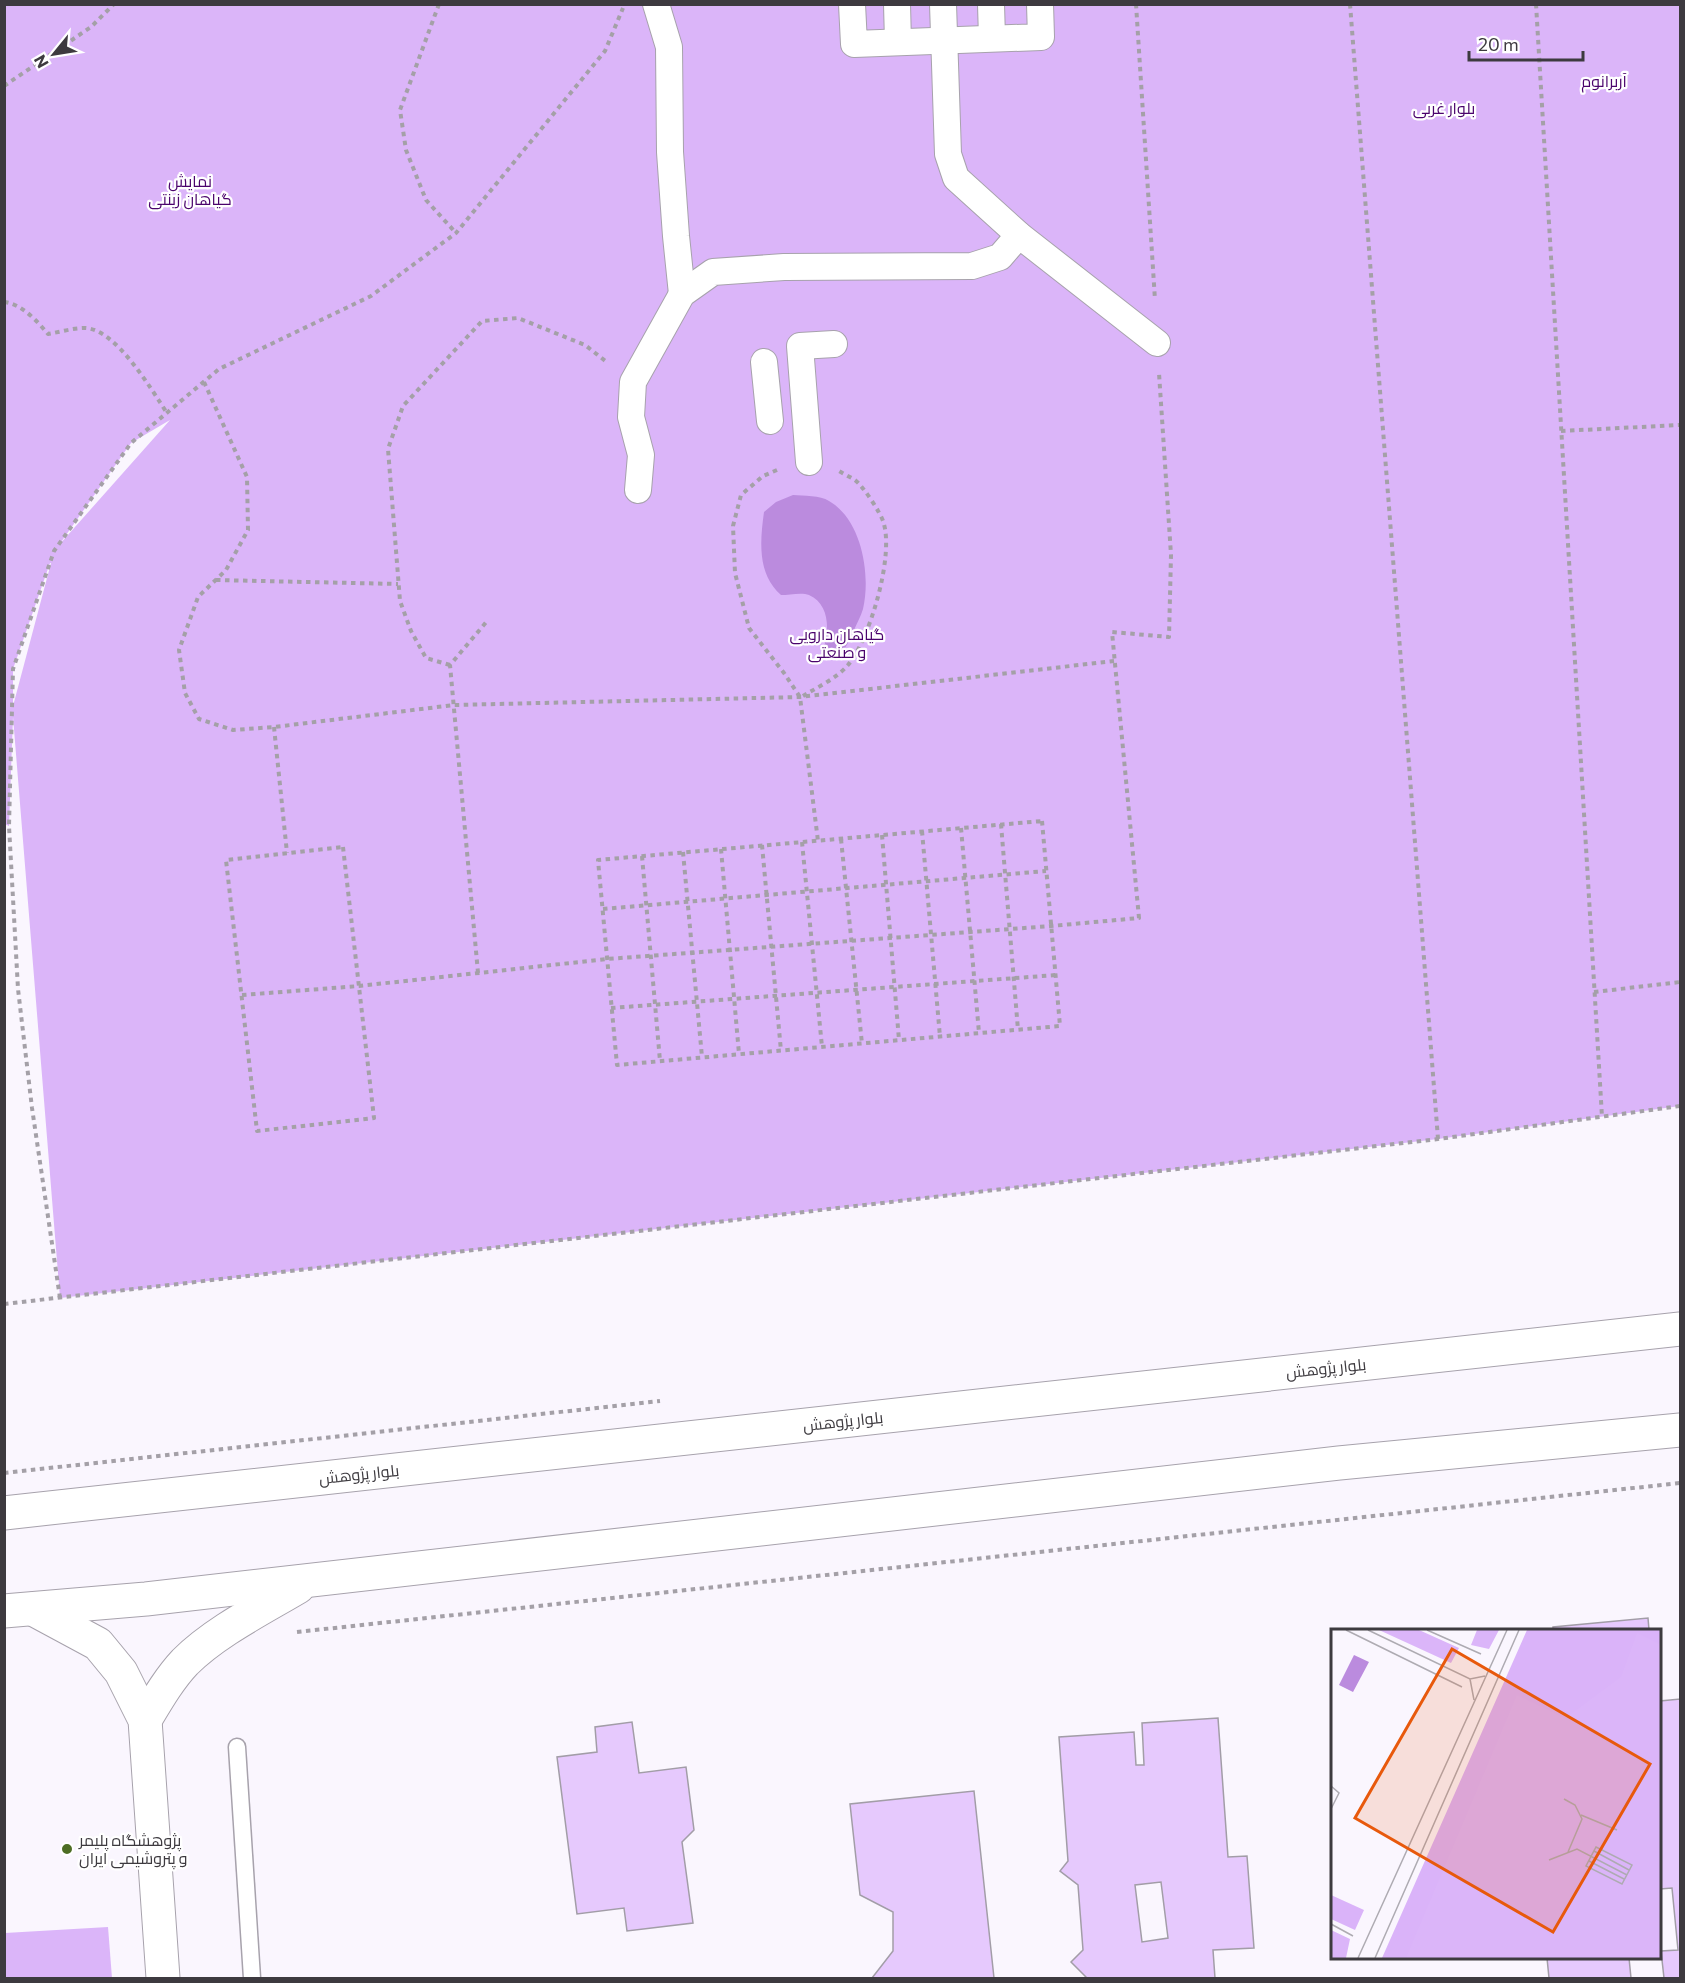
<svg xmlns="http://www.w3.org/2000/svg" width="1685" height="1983" viewBox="0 0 1685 1983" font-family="Commissioner,Cairo,sans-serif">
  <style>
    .forest { fill: #dbb5f9; fill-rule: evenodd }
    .water { fill: #bb8bde }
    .building { fill: #e6c9fd; stroke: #a29da7; stroke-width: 1.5; fill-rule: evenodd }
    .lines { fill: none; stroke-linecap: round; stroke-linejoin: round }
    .service-casing { stroke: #a7a2ac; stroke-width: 19 }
    .pedestrian-casing { stroke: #a7a2ac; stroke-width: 28 }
    .tertiary-casing { stroke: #a7a2ac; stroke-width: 35 }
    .path { stroke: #a4a0a7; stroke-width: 4; stroke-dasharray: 4.5 4.5; stroke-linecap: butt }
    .service { stroke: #fff; stroke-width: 16 }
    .pedestrian { stroke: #fff; stroke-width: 26 }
    .tertiary { stroke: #fff; stroke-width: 33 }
    .poi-dot { fill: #4d6d24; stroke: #fff; stroke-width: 2 }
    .labels { text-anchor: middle; stroke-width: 4.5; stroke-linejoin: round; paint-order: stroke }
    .park-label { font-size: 16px; fill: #4a036c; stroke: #fff }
    .street-label { font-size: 16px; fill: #3d3a3f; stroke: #fff }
    .poi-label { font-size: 16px; fill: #3d3a3f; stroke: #fff; text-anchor: start }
    .inset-road { fill: none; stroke: #aeabb2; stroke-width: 1.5 }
    .view { fill: #e8590c; fill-opacity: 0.15; stroke: #e8590c; stroke-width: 3 }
    .inset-edge { fill: none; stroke: #3d3a3f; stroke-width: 3 }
  </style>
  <rect width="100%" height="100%" fill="#faf6fe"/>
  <!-- forest -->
  <g class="forest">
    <path d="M5 5H1680V1106L1438 1139 60 1298 13 717 9 826 5 824ZM170 420 59 545 131 443ZM50 563H51L13 706V669Z"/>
    <polygon points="108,1927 112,1978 5,1978 5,1933"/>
  </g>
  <!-- water -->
  <path class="water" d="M793 495C804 496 820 495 829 501 862 520 871 575 863 609 861 616 857 623 854 630 851 637 846 649 840 654 834 658 825 660 818 661 829 642 834 606 809 595 802 592 789 595 781 595 757 574 760 541 764 512L776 502Z"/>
  <!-- building -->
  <g class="building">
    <polygon points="1648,1618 1649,1630 1553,1630 1553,1627"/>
    <polygon points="1680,1699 1680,1978 1664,1978 1661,1951 1678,1950 1672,1888 1660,1889 1660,1701"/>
    <path d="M1218 1718 1228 1857 1247 1856 1254 1948 1213 1950 1215 1978H1084L1086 1977 1071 1962 1083 1950 1078 1885 1060 1871 1068 1861 1059 1737 1134 1732 1136 1765H1144L1142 1723ZM1161 1882 1168 1938 1142 1942 1135 1885Z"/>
    <polygon points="632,1722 639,1773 686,1767 694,1830 682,1842 693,1923 627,1931 624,1908 577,1914 557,1757 597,1752 595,1727"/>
    <polygon points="974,1791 994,1978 872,1978 893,1951 893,1912 860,1895 850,1804"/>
    <polygon points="1547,1958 1629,1958 1631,1978 1549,1978"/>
  </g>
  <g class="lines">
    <!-- service casing -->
    <g class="service-casing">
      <polyline id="service" points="237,1747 252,1978"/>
    </g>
    <!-- pedestrian casing -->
    <g class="pedestrian-casing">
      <g id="pedestrian">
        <polyline points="656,4 669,47 670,152 676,236 682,294"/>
        <polyline points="852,4 854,44 1041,37 1040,4"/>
        <polyline points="897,4 898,42"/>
        <polyline points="943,4 948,154 956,178 1019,235 1157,343"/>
        <polyline points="991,4 992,38"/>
        <polyline points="764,362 770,421"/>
        <polyline points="809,462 800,346 834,344"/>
        <polyline points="638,490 641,455 631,417 633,382 682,294 713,272 784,267 972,266 1000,257 1019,235"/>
      </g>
    </g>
    <!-- tertiary casing -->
    <g class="tertiary-casing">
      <g id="tertiary">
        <polyline points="4,1513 1680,1329"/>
        <polyline points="33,1609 98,1644 121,1672 145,1720 163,1978"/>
        <polyline points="4,1611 146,1599 1339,1463 1680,1430"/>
        <path d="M145 1720C157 1700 169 1679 185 1662 215 1632 261 1609 298 1587"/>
      </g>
    </g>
    <!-- path -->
    <g class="path">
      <polyline points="439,4 400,110 406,150 426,200 456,233"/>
      <polyline points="1136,4 1155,300"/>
      <polyline points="1350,4 1438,1139"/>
      <polyline points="1536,4 1602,1117"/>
      <polyline points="4,86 91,27 114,4"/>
      <path d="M4 302C22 304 37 321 48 334 60 332 73 328 85 328 116 329 151 389 167 413"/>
      <polyline points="204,382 247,477 248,530 226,570 198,597 179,650 185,693 199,719 233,730 274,727 454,705 800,697 1114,661"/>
      <polyline points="1561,431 1680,425"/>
      <polyline points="777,470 763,476 741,495 733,526 735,573 749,628 784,673 800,697 818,841"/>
      <polyline points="216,580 398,584"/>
      <polyline points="450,665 426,658 411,631 400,601 388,449 403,406 482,321 518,318 585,345 608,363"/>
      <path d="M803 696C818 687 837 678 848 665 870 639 895 554 883 521 880 512 863 486 855 480 850 477 844 474 839 471"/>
      <polyline points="274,727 287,853"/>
      <polygon points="1042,821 1060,1026 617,1065 598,860"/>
      <polyline points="1001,824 1018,1030"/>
      <polyline points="961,828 979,1033"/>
      <polyline points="922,831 940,1037"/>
      <polyline points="882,835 899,1040"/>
      <polyline points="841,839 862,1044"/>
      <polyline points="802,842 822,1047"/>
      <polyline points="762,845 781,1051"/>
      <polygon points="343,847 374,1118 257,1131 226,860"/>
      <polyline points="721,849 739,1054"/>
      <polyline points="683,852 702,1057"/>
      <polyline points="642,856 660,1061"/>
      <polyline points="603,909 1046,871"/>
      <polyline points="478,973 450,665 488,620"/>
      <polyline points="1594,992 1680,982"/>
      <polyline points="242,995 359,986 607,959 1051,926 1139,918 1112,632 1169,637 1171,555 1159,373"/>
      <polyline points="611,1008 1056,975"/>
      <polyline points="60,1298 32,1108 18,989 9,826 13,669 54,551 131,443 219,369 371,296 456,233 605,51 623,8"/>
      <polyline points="4,1304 1438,1139 1680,1106"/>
      <polyline points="4,1473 660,1401"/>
      <polyline points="297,1632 1680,1483"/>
    </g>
    <!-- service -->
    <use href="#service" class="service"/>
    <!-- pedestrian -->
    <use href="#pedestrian" class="pedestrian"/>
    <!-- tertiary -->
    <use href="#tertiary" class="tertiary"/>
  </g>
  <!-- markers -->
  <circle class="poi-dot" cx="67" cy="1849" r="6"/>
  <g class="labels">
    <!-- park labels -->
    <g class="park-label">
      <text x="1604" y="87">آربرانوم</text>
      <text x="1444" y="114">بلوار غربی</text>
      <text x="190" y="187">نمایش<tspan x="190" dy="18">گیاهان زینتی</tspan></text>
      <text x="837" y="640">گیاهان دارویی<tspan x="837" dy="18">و صنعتی</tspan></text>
    </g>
    <!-- street labels -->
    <g class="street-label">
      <text transform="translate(1326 1368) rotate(-6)" y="6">بلوار پژوهش</text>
      <text transform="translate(843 1421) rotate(-6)" y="6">بلوار پژوهش</text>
      <text transform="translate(359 1474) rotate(-6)" y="6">بلوار پژوهش</text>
    </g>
    <!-- poi labels -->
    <g class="poi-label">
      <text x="79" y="1846">پژوهشگاه پلیمر<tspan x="79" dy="18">و پتروشیمی ایران</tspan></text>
    </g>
  </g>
  <!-- overview -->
  <g transform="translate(1331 1629)">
    <rect width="330" height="330" fill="#faf6fe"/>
    <path d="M196 1H330V329H51ZM0 266 33 281 24 301 0 290Z" fill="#dab3f9"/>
    <path d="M48 1H88L128 19 120 34ZM146 1H168L158 20 140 16ZM306 4 330 16V329H75L186 66 240 92 236 88 290 48ZM0 301 19 310 15 329H0Z" fill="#dbb5f9"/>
    <path d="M23 26 38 33 22 63 8 56Z" fill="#bb8bde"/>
    <path class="inset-road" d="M15 1 131 58M37 1 139 50 154 47M96 1 150 25M139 50 143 71M0 157 8 164 0 180M233 170 244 176 251 190 237 223M250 186 286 201M265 218 301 236 291 255 255 237ZM263 222 298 241M218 231 246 220 296 246M258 232 293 250M0 295 22 307M27 329 176 1M44 329 188 1"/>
    <path class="view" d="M121 20 319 135 222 303 24 189Z"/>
    <rect width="330" height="330" class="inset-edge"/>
  </g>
  <!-- border -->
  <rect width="1685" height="1983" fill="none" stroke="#3d3a3f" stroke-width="12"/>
  <!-- north arrow -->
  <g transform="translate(54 54) rotate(240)" stroke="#ffffff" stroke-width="4.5" paint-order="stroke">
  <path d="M0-4.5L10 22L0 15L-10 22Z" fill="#3d3a3f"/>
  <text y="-9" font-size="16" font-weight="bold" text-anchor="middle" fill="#3d3a3f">N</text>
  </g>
  <!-- scale -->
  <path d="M1469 51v9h114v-9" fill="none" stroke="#3d3a3f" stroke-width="3"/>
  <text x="1478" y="51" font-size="18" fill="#3d3a3f" stroke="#ffffff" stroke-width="4.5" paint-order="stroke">20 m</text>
</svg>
